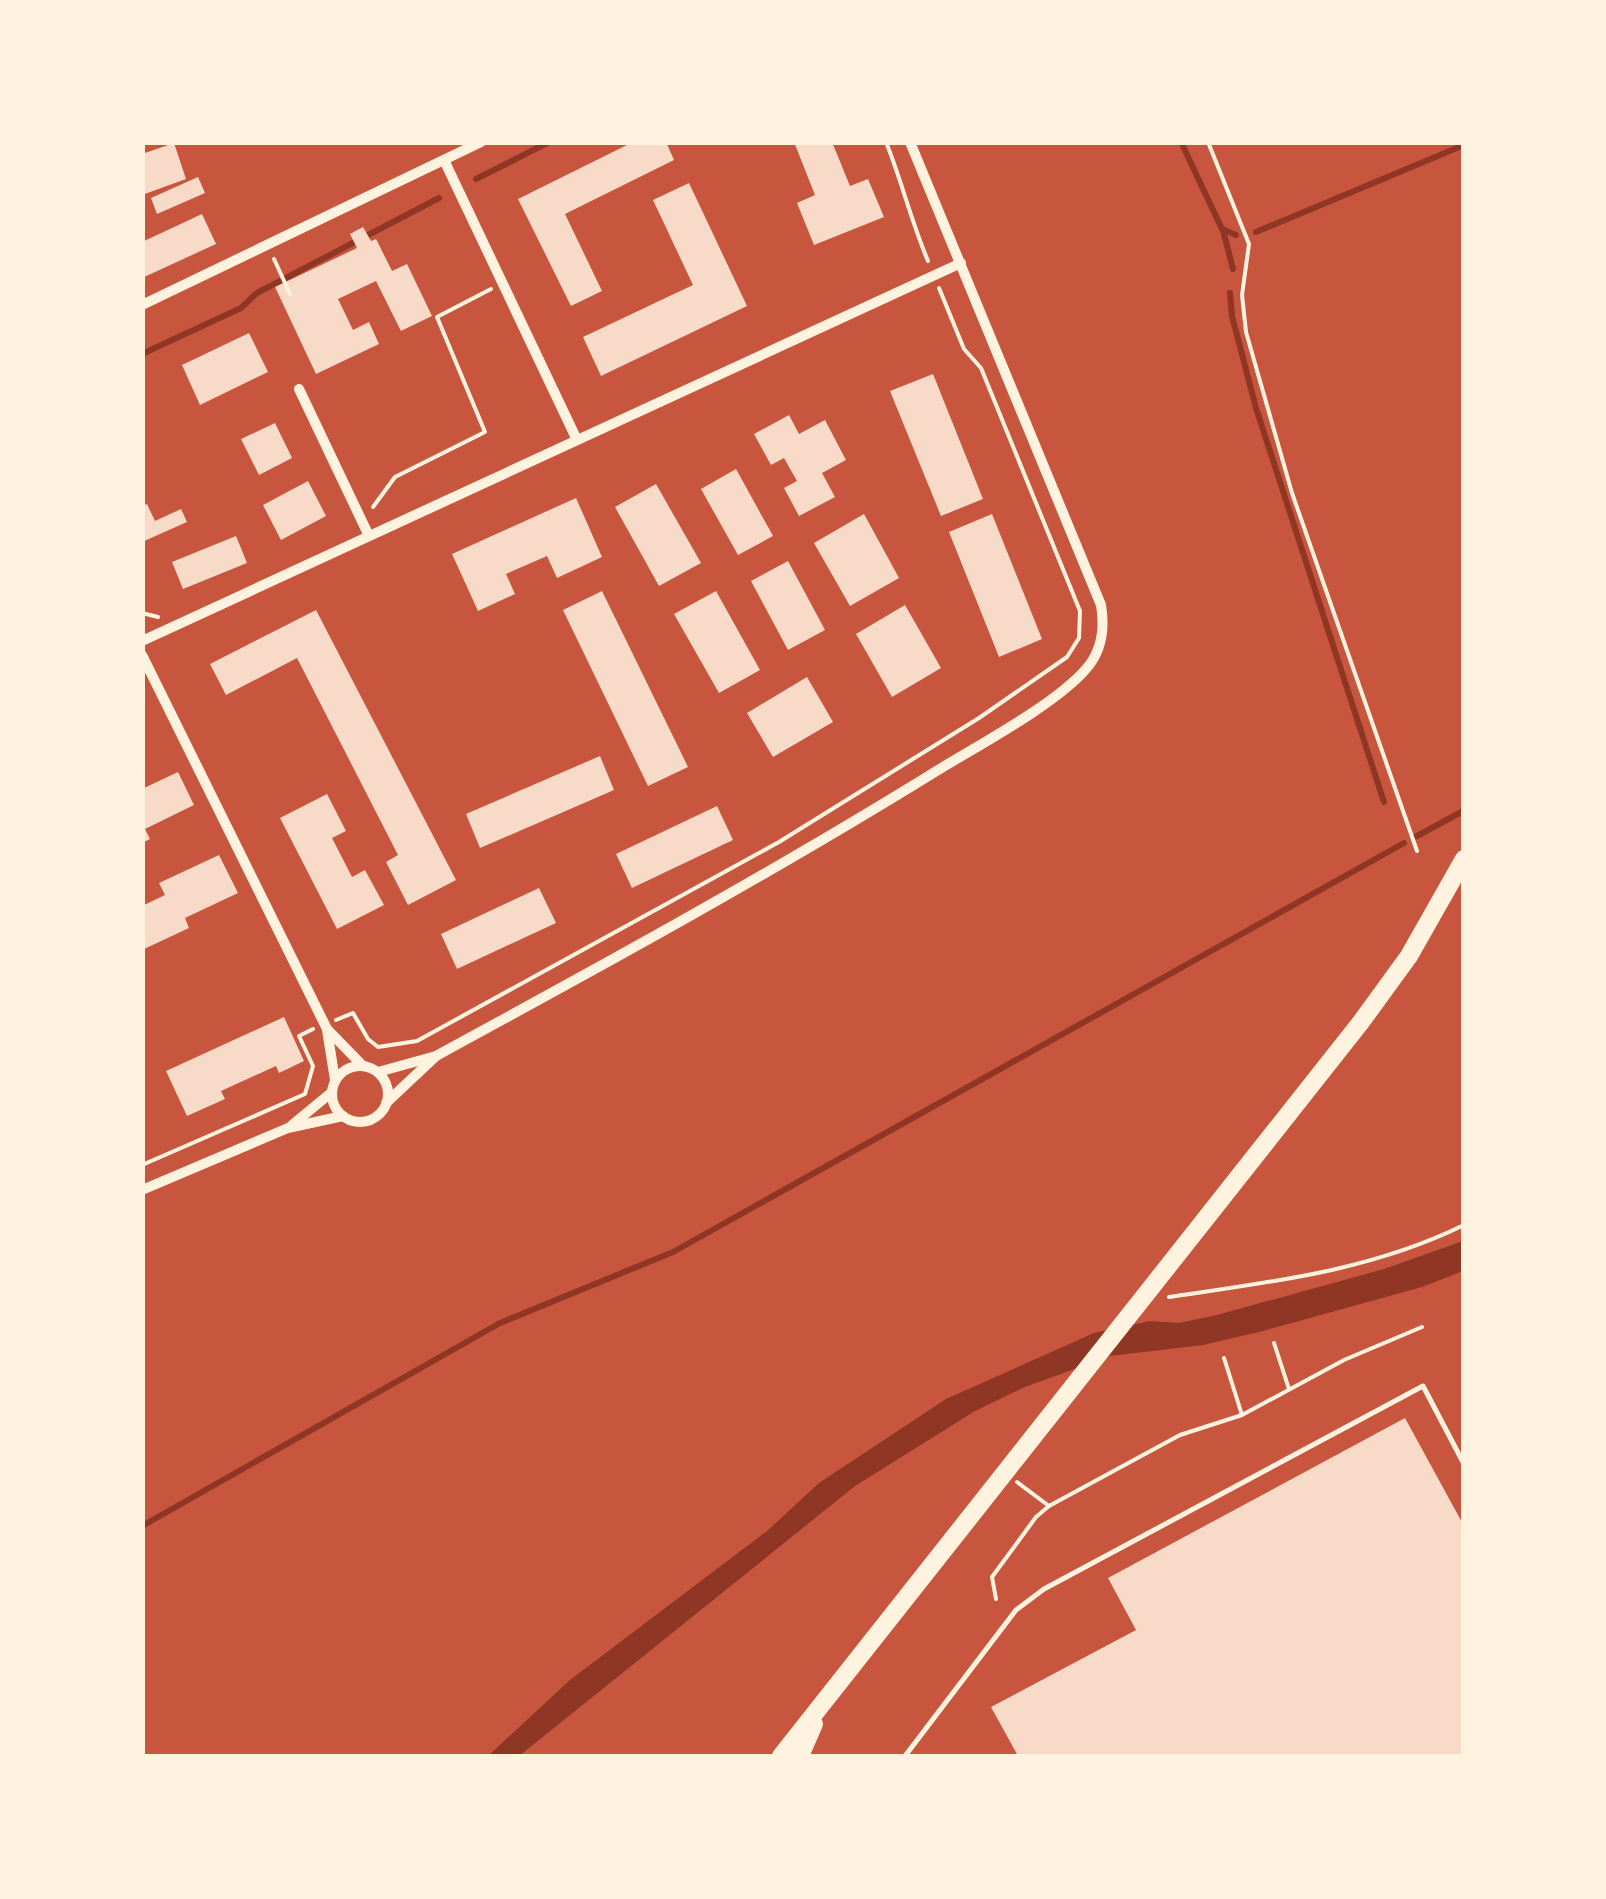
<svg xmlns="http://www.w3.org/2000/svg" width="1606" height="1899" viewBox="0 0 1606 1899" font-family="'Sofia Sans Condensed',sans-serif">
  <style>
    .water { fill: #8f3625 }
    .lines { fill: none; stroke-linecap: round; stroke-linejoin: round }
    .stream { stroke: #8f3625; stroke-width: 6 }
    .building { fill: #f7dbc8 }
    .path { stroke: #fff3e0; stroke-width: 4 }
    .service { stroke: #fff3e0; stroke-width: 5 }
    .minor { stroke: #fff3e0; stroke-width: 10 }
    .primary { stroke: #fff3e0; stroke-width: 18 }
  </style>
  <rect width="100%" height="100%" fill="#c8553d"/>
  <!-- water -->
  <polygon class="water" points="1463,1241 1463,1271 1422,1287 1259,1332 1203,1345 1110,1356 1025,1387 975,1411 855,1486 519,1756 488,1756 570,1680 767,1531 819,1483 946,1399 1094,1333 1150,1321 1179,1323 1217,1315 1384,1269"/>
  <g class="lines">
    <!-- stream -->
    <g class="stream">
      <polyline points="1181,142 1222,229 1236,235"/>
      <polyline points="476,179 549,142"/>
      <polyline points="1223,230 1233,269"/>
      <polyline points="1256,232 1464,145"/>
      <polyline points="1230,293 1232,316 1256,408 1384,802"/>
      <polyline points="142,354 241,308 257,293 439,198"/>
      <polyline points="1417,836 1463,811"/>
      <polyline points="142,1526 500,1323 673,1252 1404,843"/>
    </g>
  </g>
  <!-- building -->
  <g class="building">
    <polygon points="633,142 666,142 674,160 565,214 602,291 571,306 518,199"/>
    <polygon points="794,142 832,142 850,186 868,179 884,217 814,245 797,203 815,195"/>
    <polygon points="174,143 186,179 142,195 142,154"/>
    <polygon points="198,177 205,193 157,214 151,198"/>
    <polygon points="689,183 747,306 601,376 583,337 693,285 653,200"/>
    <polygon points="202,214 216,244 142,278 142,242"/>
    <polygon points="363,227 371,241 376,239 392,271 407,264 432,316 401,331 376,281 338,299 353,330 369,322 379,344 316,374 275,287 357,248 350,234"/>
    <polygon points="249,333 268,372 200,405 182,365"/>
    <polygon points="933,374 983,499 941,516 890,391"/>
    <polygon points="789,415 799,434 825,420 846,460 822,473 835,497 799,516 784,488 797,481 784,458 771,465 754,434"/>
    <polygon points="275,423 292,458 259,475 241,439"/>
    <polygon points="736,469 773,536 738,555 701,489"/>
    <polygon points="308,481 326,516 281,540 263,505"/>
    <polygon points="656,484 701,563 659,586 615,507"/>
    <polygon points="576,498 602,557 557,578 547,556 506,574 515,594 478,611 452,554"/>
    <polygon points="147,504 155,521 181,509 187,522 142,542 142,506"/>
    <polygon points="864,514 899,578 850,606 814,543"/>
    <polygon points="992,514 1042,639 999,657 949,532"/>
    <polygon points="236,536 247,563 183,589 172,562"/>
    <polygon points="788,561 825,630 788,650 751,581"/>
    <polygon points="602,591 688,767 648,786 563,610"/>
    <polygon points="716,591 760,670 719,693 674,614"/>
    <polygon points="905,605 941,668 892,697 856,634"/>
    <polygon points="316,610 456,880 408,905 386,862 398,855 297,658 226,695 210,664"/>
    <polygon points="807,677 833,722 773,757 747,713"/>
    <polygon points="600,756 614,790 480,848 466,814"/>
    <polygon points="178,772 194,805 145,829 150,839 142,843 142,789"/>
    <polygon points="327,794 346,831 332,838 352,877 365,870 384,905 337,929 280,818"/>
    <polygon points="717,806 733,840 632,888 616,854"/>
    <polygon points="219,855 238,893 185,918 189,928 142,950 142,906 165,895 159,883"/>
    <polygon points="539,888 556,923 457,969 441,934"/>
    <polygon points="284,1017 304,1061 279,1073 276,1066 221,1091 225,1099 187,1116 166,1071"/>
    <polygon points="1405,1418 1464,1526 1464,1756 1018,1756 991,1707 1136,1630 1108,1578"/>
  </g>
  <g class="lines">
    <!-- path -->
    <g class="path">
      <path d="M886 142C902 182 911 221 928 261"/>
      <polyline points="1208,142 1249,244 1242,295 1246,332 1292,493 1417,851"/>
      <polyline points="274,259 290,294"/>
      <polyline points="373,507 395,477 485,432 437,317 491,289"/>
      <polyline points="142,613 158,617"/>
      <polyline points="336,1020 353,1013 368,1039 378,1047 417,1041 779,842 979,718 1067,657 1079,638 1080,611 981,368 964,349 939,288"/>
      <polyline points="142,1165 305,1094 313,1066 299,1036 313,1029"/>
      <path d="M1169 1297C1271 1282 1370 1271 1464 1225"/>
      <polyline points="1274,1343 1289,1389"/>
      <polyline points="1224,1358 1242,1415"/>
      <polyline points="1017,1482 1049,1506"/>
      <polyline points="996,1599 992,1577 1036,1517 1049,1506 1180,1435 1242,1415 1344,1360 1422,1327"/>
    </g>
    <!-- service -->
    <polyline class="service" points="905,1756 1016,1610 1044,1589 1423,1386 1464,1464"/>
    <!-- minor -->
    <g class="minor">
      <polyline points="444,160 577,440"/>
      <polyline points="142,305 481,142"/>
      <polyline points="299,389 369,536"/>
      <polyline points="142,641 961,263"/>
      <polyline points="142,655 327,1029 362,1065"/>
      <polyline points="327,1030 335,1080"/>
      <circle cx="360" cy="1094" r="28"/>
      <path d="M378 1072 436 1056C603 965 768 875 930 775 973 748 1054 706 1086 669 1102 651 1105 629 1101 605L910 142"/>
      <polyline points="386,1103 436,1056"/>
      <polyline points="292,1125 332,1092"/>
      <polyline points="142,1190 288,1128 343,1116"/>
    </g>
    <!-- primary -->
    <g class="primary">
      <polyline points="781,1756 1361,1022 1409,956 1464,859"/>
      <polyline points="800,1756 814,1724"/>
    </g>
  </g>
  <!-- border -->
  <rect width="1606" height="1899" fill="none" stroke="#fff3e0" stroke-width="290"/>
</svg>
